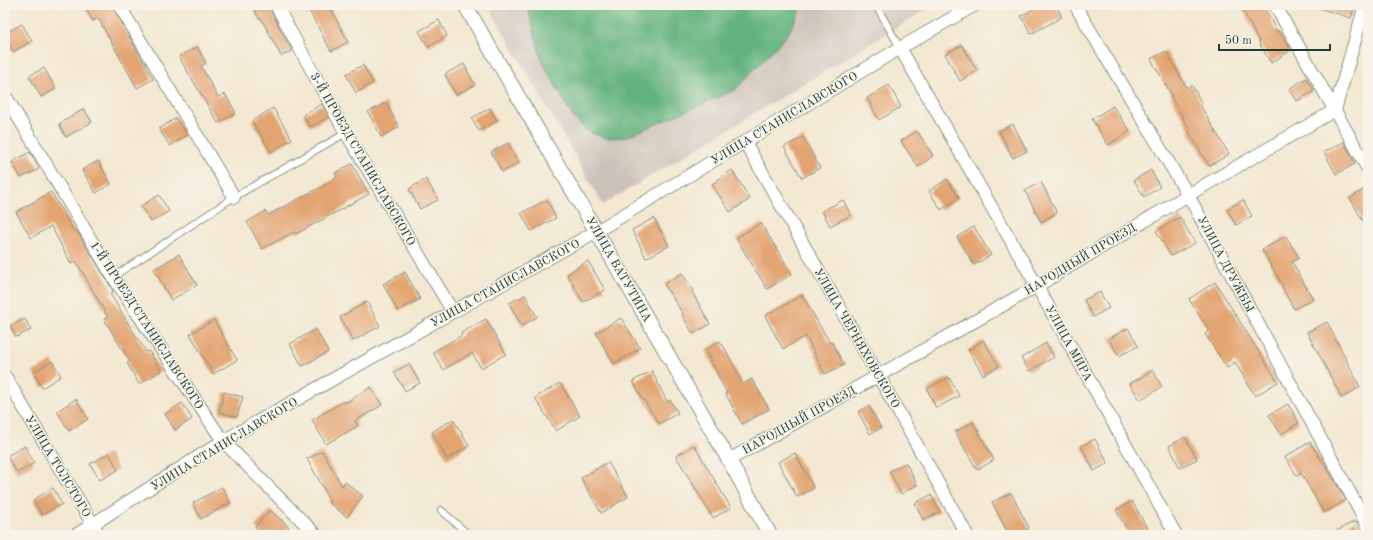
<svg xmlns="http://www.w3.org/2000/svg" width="1373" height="540" viewBox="0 0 1373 540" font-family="'Old Standard TT',serif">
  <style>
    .industrial { fill: #cdc2b9 }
    .forest { fill: #63b37f; stroke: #41785a }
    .building { fill: #e3a472 }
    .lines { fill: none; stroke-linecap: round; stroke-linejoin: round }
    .service-casing { stroke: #899282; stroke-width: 8 }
    .minor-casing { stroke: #899282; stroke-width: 14 }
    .tertiary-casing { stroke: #899282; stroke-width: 16 }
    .service { stroke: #fff; stroke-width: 6 }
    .minor { stroke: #fff; stroke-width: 12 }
    .tertiary { stroke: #fff; stroke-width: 14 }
    .labels { text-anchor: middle; stroke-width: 3; stroke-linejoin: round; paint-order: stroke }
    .street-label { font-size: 12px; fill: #1f3d34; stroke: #f7f3e8 }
  </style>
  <rect width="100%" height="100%" fill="#f7f3e8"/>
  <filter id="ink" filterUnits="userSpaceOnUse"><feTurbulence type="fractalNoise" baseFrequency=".025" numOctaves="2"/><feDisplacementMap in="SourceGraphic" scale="8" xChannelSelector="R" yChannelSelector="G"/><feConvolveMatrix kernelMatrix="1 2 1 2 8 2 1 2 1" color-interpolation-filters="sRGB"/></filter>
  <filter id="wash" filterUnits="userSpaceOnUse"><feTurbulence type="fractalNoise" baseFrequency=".012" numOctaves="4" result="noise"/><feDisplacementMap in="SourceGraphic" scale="16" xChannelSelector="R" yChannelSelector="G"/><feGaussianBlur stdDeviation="0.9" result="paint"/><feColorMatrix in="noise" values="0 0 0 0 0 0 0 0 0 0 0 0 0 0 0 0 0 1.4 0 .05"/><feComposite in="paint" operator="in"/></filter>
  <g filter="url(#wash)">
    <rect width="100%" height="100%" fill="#f3e8d1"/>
    <!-- industrial -->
    <polygon class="industrial" points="488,5 934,5 603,205"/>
    <!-- forest -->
    <polygon class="forest" points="527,5 803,5 788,34 735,90 626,137 605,138 587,131 573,117 542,61"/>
    <g id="blocks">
      <!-- building -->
      <g class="building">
        <polygon points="83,5 112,5 153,79 137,88 98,18 93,21"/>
        <polygon points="252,5 268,5 292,51 281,56 261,18 259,19"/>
        <polygon points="306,5 329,5 348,42 331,51"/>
        <polygon points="1041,5 1056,5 1062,17 1031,34 1021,16"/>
        <polygon points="1240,5 1263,5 1277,32 1279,31 1291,50 1271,63 1259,43 1260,43"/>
        <polygon points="1320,5 1355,5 1351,18 1319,8"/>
        <polygon points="439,20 447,36 428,47 419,31"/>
        <polygon points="22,24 32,41 13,52 5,38 5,33"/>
        <polygon points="962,45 977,71 960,81 945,54"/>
        <polygon points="197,47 206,63 201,66 218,97 225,94 236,113 218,123 179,57"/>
        <polygon points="1166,51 1187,88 1192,85 1202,104 1200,105 1229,154 1209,166 1189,132 1190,131 1171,97 1172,96 1151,59"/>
        <polygon points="464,64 475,85 456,95 445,74"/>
        <polygon points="363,65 373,83 356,93 346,74"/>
        <polygon points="44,68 56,89 41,97 29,76"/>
        <polygon points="1306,78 1314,91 1297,101 1289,89"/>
        <polygon points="889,85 901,107 879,120 867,98"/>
        <polygon points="386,103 399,127 381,137 368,112"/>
        <polygon points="322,104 329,117 310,127 303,115"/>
        <polygon points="1113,106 1130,131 1108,145 1092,119"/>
        <polygon points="273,108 292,139 271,152 252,121"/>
        <polygon points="490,108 497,121 479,131 472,118"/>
        <polygon points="84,109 92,122 66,137 59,124"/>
        <polygon points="176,118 187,135 170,146 159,129"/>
        <polygon points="1013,124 1027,151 1013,158 999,131"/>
        <polygon points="917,131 933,156 918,167 901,141"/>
        <polygon points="803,137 820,168 802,178 784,147"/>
        <polygon points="1344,142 1355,164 1336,174 1324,152"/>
        <polygon points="508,143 519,163 502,172 491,152"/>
        <polygon points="30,152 39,169 21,178 12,162"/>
        <polygon points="98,161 111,184 96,193 82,170"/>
        <polygon points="352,164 369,194 296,234 294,232 262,249 247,222 266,211 268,215 321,187 337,177 335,173"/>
        <polygon points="732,170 750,199 730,212 712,184"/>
        <polygon points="1151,170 1160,187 1144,197 1134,180"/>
        <polygon points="426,179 438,200 420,209 409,189"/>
        <polygon points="947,179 959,198 941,210 929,191"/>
        <polygon points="1041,182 1057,213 1041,222 1025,191"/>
        <polygon points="1368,187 1368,230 1350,198"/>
        <polygon points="51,192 74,231 76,229 111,287 113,292 110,294 146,352 149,351 161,371 139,384 127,363 130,362 104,319 108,317 76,261 71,264 51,226 31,238 16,212"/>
        <polygon points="159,195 169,211 151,222 141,206"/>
        <polygon points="547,200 556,218 531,231 521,213"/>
        <polygon points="843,200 851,215 830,226 822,211"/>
        <polygon points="1243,200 1252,216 1236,225 1227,209"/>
        <polygon points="1180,217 1195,243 1171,256 1156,231"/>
        <polygon points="654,218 669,246 646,258 632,230"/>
        <polygon points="761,223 792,274 767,289 736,238"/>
        <polygon points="974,227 991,255 974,265 957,237"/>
        <polygon points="1286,236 1299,258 1292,262 1313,299 1294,309 1282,287 1283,286 1262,250"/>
        <polygon points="179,254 197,285 171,300 154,269"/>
        <polygon points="588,261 605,290 583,302 567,274"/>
        <polygon points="405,272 420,299 398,311 383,284"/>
        <polygon points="682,273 693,291 692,292 710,324 693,334 682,315 683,314 664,284"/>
        <polygon points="1215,282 1278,382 1255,396 1235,362 1227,368 1205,334 1209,331 1189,299"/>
        <polygon points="1100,292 1109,308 1093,317 1084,300"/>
        <polygon points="525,295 537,317 522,326 509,303"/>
        <polygon points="802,295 830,343 832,342 844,365 825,374 806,336 783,349 765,316"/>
        <polygon points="367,302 380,326 353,341 340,317"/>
        <polygon points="621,318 640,348 614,364 596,333"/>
        <polygon points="25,319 31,330 16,337 10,326"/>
        <polygon points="486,319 506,354 481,368 472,353 443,370 433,352 462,335 461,333"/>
        <polygon points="214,320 237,360 213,374 190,334"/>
        <polygon points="1327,322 1360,387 1342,398 1307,332"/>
        <polygon points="1128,328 1138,346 1119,356 1109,339"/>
        <polygon points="316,329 328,352 302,366 290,344"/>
        <polygon points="983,340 999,366 983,375 968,350"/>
        <polygon points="720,341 722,345 723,345 743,384 752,379 769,409 742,424 725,393 727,393 705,350"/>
        <polygon points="1046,343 1054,357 1029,371 1021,358"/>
        <polygon points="52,361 61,376 42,388 33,372"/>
        <polygon points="409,364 420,383 405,391 394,372"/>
        <polygon points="1153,370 1162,387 1140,400 1130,384"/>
        <polygon points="652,371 667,402 670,400 678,413 659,424 644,400 643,400 633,381"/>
        <polygon points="949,377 959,396 936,408 927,389"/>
        <polygon points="560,383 580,416 556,431 535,398"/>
        <polygon points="371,387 382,405 355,421 358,426 326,444 312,420 344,401 345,403"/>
        <polygon points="224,392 243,397 237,417 219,412"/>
        <polygon points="76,399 88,419 69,431 57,411"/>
        <polygon points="182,403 192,419 175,430 165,414"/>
        <polygon points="1288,404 1299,423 1281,434 1269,415"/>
        <polygon points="869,406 881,428 870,434 858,412"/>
        <polygon points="453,419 469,446 447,459 432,432"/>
        <polygon points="973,422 994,460 977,470 955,432"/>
        <polygon points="1185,437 1197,459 1180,468 1169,446"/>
        <polygon points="1095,439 1108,463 1094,471 1081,446"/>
        <polygon points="1310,442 1333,478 1346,500 1324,513 1301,473 1297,476 1285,457"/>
        <polygon points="694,445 731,508 713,518 676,456"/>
        <polygon points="25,446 34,463 17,473 7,456"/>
        <polygon points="322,451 342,486 345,482 363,496 347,517 328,502 330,500 307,459"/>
        <polygon points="109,453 118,470 100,480 90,464"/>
        <polygon points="795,453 814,488 797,497 778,462"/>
        <polygon points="608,462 628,497 601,513 581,478"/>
        <polygon points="906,463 917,485 901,494 889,471"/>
        <polygon points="222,487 230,503 201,519 193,503"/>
        <polygon points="53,488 62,504 42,515 33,500"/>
        <polygon points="1011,493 1029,528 1016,535 1009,535 992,502"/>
        <polygon points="931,495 940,512 923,520 915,503"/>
        <polygon points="1132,501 1148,530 1139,535 1130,535 1116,510"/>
        <polygon points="270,510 289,527 281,535 264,535 255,527"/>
        <polygon points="1355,521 1363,535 1329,535"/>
      </g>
    </g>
  </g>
  <g filter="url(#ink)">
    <use href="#blocks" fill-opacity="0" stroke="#899282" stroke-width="1"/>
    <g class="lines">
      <!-- service casing -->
      <g class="service-casing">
        <g id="service">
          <polyline points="876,5 900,48"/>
          <polyline points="113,277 234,197 346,133"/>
          <polyline points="441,510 469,535"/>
        </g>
      </g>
      <!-- minor casing -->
      <g class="minor-casing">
        <g id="minor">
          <polyline points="119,5 234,197"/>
          <polyline points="276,5 346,133 453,312"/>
          <polyline points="1075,5 1188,195 1368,526"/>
          <polyline points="1275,5 1368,169"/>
          <polyline points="900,48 1037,286 1176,535"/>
          <polyline points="5,95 113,277 223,441 316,535"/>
          <polyline points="745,142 878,375 967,535"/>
          <polyline points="5,376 99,535"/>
          <polyline points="729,460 1037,286 1188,195 1335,110 1365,5"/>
          <polyline points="76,535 223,441 597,231 900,48 975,5"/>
        </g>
      </g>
      <!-- tertiary casing -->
      <g class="tertiary-casing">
        <polyline id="tertiary" points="465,5 729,460 770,535"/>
      </g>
      <!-- service -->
      <use href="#service" class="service"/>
      <!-- minor -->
      <use href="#minor" class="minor"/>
      <!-- tertiary -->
      <use href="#tertiary" class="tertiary"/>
    </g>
  </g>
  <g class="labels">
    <!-- street labels -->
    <g class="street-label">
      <text transform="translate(784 118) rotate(-31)" y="4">УЛИЦА СТАНИСЛАВСКОГО</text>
      <text transform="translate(363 159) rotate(60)" y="4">3-Й ПРОЕЗД СТАНИСЛАВСКОГО</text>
      <text transform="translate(1080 259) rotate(-31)" y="4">НАРОДНЫЙ ПРОЕЗД</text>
      <text transform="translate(1226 264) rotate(62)" y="4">УЛИЦА ДРУЖБЫ</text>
      <text transform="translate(619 269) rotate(60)" y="4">УЛИЦА ВАТУТИНА</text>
      <text transform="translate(505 283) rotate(-29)" y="4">УЛИЦА СТАНИСЛАВСКОГО</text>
      <text transform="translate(147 325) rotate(57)" y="4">1-Й ПРОЕЗД СТАНИСЛАВСКОГО</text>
      <text transform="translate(857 338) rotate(60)" y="4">УЛИЦА ЧЕРНЯХОВСКОГО</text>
      <text transform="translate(1069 343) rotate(61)" y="4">УЛИЦА МИРА</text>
      <text transform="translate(799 420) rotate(-29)" y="4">НАРОДНЫЙ ПРОЕЗД</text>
      <text transform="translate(224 444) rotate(-31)" y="4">УЛИЦА СТАНИСЛАВСКОГО</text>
      <text transform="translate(58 466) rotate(59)" y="4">УЛИЦА ТОЛСТОГО</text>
    </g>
  </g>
  <!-- margin -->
  <rect width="1373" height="540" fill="none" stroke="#f7f3e8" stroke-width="20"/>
  <!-- scale -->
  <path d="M1219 44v6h111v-6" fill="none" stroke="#1f3d34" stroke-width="2"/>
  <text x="1225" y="44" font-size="12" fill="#1f3d34" stroke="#f7f3e8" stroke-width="3" paint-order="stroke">50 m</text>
</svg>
